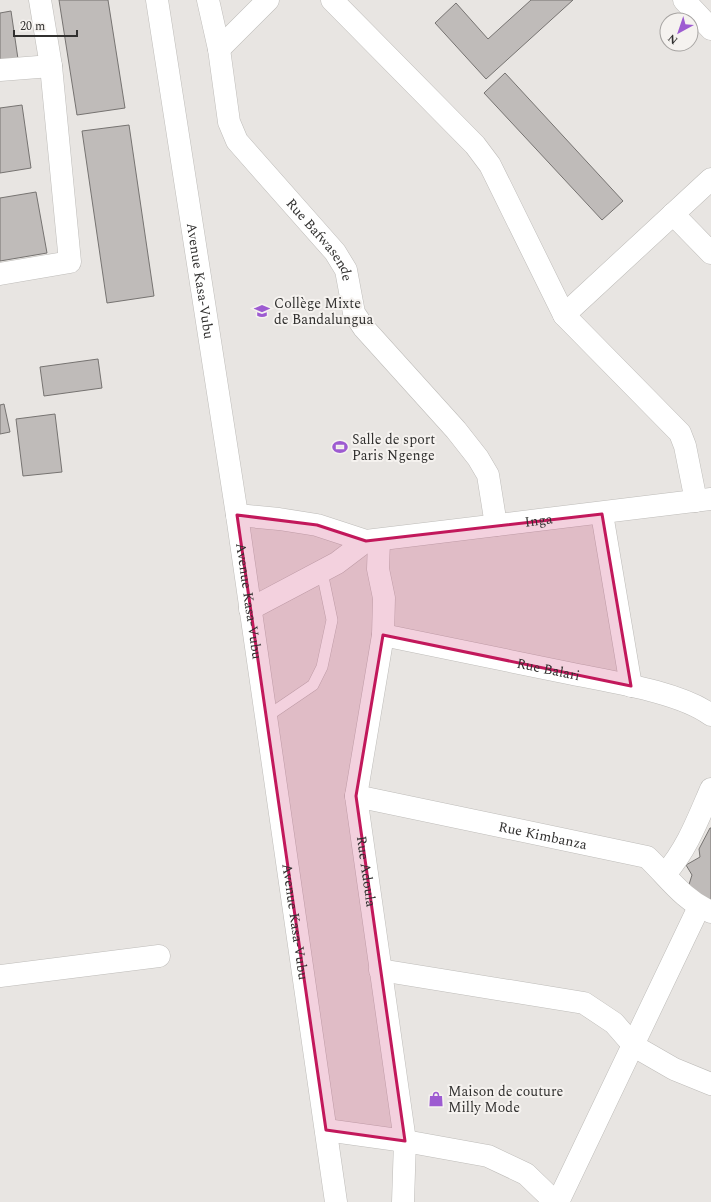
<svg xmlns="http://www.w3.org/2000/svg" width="711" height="1202" viewBox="0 0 711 1202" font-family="Spectral,serif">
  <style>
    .building { fill: #bfbbb9; stroke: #767371 }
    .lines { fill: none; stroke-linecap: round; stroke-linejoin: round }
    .service-casing { stroke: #bebcb9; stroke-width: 12 }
    .minor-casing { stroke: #bebcb9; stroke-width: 23 }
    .tertiary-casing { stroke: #bebcb9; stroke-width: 23 }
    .primary-casing { stroke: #bebcb9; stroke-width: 23 }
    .service { stroke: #fff; stroke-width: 11 }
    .minor { stroke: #fff; stroke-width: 22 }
    .tertiary { stroke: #fff; stroke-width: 22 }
    .primary { stroke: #fff; stroke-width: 22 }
    .marked { fill: #c2185b; fill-opacity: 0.2; stroke: #c2185b; stroke-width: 3; stroke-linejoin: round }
    .labels { text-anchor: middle; stroke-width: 4; stroke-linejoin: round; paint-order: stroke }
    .street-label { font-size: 14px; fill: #31302f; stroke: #f5f2ef }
    .poi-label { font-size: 14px; fill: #31302f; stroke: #f5f2ef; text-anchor: start }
  </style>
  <rect width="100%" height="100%" fill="#e8e5e2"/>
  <!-- building -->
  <g class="building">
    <polygon points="59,0 108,0 125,108 77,115"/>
    <polygon points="531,0 573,0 486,79 435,23 456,3 488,39"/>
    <polygon points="11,11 18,59 0,62 0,13"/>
    <polygon points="505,73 623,201 602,220 484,93"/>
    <polygon points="22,105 31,168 0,173 0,108"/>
    <polygon points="129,125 154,296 107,303 82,131"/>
    <polygon points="36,192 47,253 0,261 0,198"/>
    <polygon points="98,359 102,388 44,396 40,367"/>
    <polygon points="4,404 10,432 0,434 0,405"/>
    <polygon points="55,414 62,472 23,476 16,419"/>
    <polygon points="710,828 711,828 711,905 686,894 692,875 686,865 700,857 699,849"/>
  </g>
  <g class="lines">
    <!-- service casing -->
    <g class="service-casing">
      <polyline id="service" points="266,717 313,685 322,667 332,620 322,572"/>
    </g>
    <!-- minor casing -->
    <g class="minor-casing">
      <g id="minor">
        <path id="s1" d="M208 0 219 49 229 122 237 141 335 252 346 270 354 313 364 328 456 430 478 458 488 475 496 525"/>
        <polyline points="332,0 475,145 490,165 564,315 680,433 685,446 696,501"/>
        <polyline points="684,0 711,29"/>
        <polyline points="219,49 268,0"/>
        <polyline points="0,70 51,66"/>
        <polyline points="673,214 711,253"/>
        <polyline points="0,274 70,262 51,66 40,0"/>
        <polyline points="564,315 711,179"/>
        <polyline points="602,514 631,686"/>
        <path id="s2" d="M379 541 378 569 384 598 383 635 356 796 405 1141 403 1202"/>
        <path id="s3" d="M383 635C446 648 509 661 573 674 612 682 680 692 711 715"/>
        <path id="s4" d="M356 796 647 857C669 878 682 899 711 912"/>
        <path d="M665 874C687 849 698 819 711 789"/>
        <polyline points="380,970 584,1003 614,1023 634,1046 674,1069 711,1084"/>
        <polyline points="0,976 159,956"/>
        <polyline points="326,1130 405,1141 488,1156 526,1174 555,1202"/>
        <polyline points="558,1202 699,907"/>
      </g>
    </g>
    <!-- tertiary casing -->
    <g class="tertiary-casing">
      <g id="tertiary">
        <path id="s5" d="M237 515 279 519 317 525 366 541 711 499"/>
        <polyline points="250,609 337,563 366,541"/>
      </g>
    </g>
    <!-- primary casing -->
    <g class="primary-casing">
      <g id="primary">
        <path id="s6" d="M157 0 237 515 336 1202"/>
      </g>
    </g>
    <!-- service -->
    <use href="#service" class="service"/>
    <!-- minor -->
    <use href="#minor" class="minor"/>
    <!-- tertiary -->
    <use href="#tertiary" class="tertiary"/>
    <!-- primary -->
    <use href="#primary" class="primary"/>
  </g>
  <!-- marked area -->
  <path class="marked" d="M602 514 631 686 383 635 356 796 405 1141 326 1130 237 515 317 525 366 541Z"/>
  <!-- icons -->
  <defs>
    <g id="school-bare" transform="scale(1.2)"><path d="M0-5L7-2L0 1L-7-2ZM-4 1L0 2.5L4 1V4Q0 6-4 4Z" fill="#9d5bd1" stroke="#f5f2ef" stroke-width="2.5" paint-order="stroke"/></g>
    <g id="stadium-bare" transform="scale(1.2)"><path d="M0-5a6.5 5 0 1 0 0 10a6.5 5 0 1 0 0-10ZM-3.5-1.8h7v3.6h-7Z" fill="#9d5bd1" stroke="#f5f2ef" stroke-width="2.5" paint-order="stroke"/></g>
    <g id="shop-bare" transform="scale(1.2)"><path d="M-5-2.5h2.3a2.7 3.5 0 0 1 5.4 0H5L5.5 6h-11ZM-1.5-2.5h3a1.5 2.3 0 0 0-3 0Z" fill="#9d5bd1" stroke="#f5f2ef" stroke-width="2.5" paint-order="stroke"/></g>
  </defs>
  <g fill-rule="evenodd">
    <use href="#school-bare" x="262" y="311"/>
    <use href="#stadium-bare" x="340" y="447"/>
    <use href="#shop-bare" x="436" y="1099"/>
  </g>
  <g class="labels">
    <!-- street labels -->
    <g class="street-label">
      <text dy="5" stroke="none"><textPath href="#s1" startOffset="274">Rue Bafwasende</textPath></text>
      <text dy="5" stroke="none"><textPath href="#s6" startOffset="284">Avenue Kasa-Vubu</textPath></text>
      <text dy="5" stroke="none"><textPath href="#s5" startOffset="306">Inga</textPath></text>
      <text dy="5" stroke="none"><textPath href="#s6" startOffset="608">Avenue Kasa-Vubu</textPath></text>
      <text dy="5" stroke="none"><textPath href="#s3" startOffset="169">Rue Balari</textPath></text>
      <text dy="5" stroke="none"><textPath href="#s4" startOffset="191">Rue Kimbanza</textPath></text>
      <text dy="5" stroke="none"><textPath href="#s2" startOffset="334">Rue Adoula</textPath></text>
      <text dy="5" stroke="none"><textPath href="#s6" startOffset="932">Avenue Kasa-Vubu</textPath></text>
    </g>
    <!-- poi labels -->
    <g class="poi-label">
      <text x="274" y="308">Collège Mixte<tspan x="274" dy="16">de Bandalungua</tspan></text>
      <text x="352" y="444">Salle de sport<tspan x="352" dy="16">Paris Ngenge</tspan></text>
      <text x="448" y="1096">Maison de couture<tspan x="448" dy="16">Milly Mode</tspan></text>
    </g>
  </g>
  <!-- north arrow -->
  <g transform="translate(679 32) rotate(220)"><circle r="19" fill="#f5f2ef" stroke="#a7a4a2"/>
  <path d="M0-3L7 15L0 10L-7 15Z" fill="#9d5bd1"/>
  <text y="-6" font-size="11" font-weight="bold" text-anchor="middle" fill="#31302f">N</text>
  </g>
  <!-- scale -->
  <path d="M14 30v6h63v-6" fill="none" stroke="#31302f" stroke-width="2"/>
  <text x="20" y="30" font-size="12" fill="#31302f" stroke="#f5f2ef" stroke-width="3" paint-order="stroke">20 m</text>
</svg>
